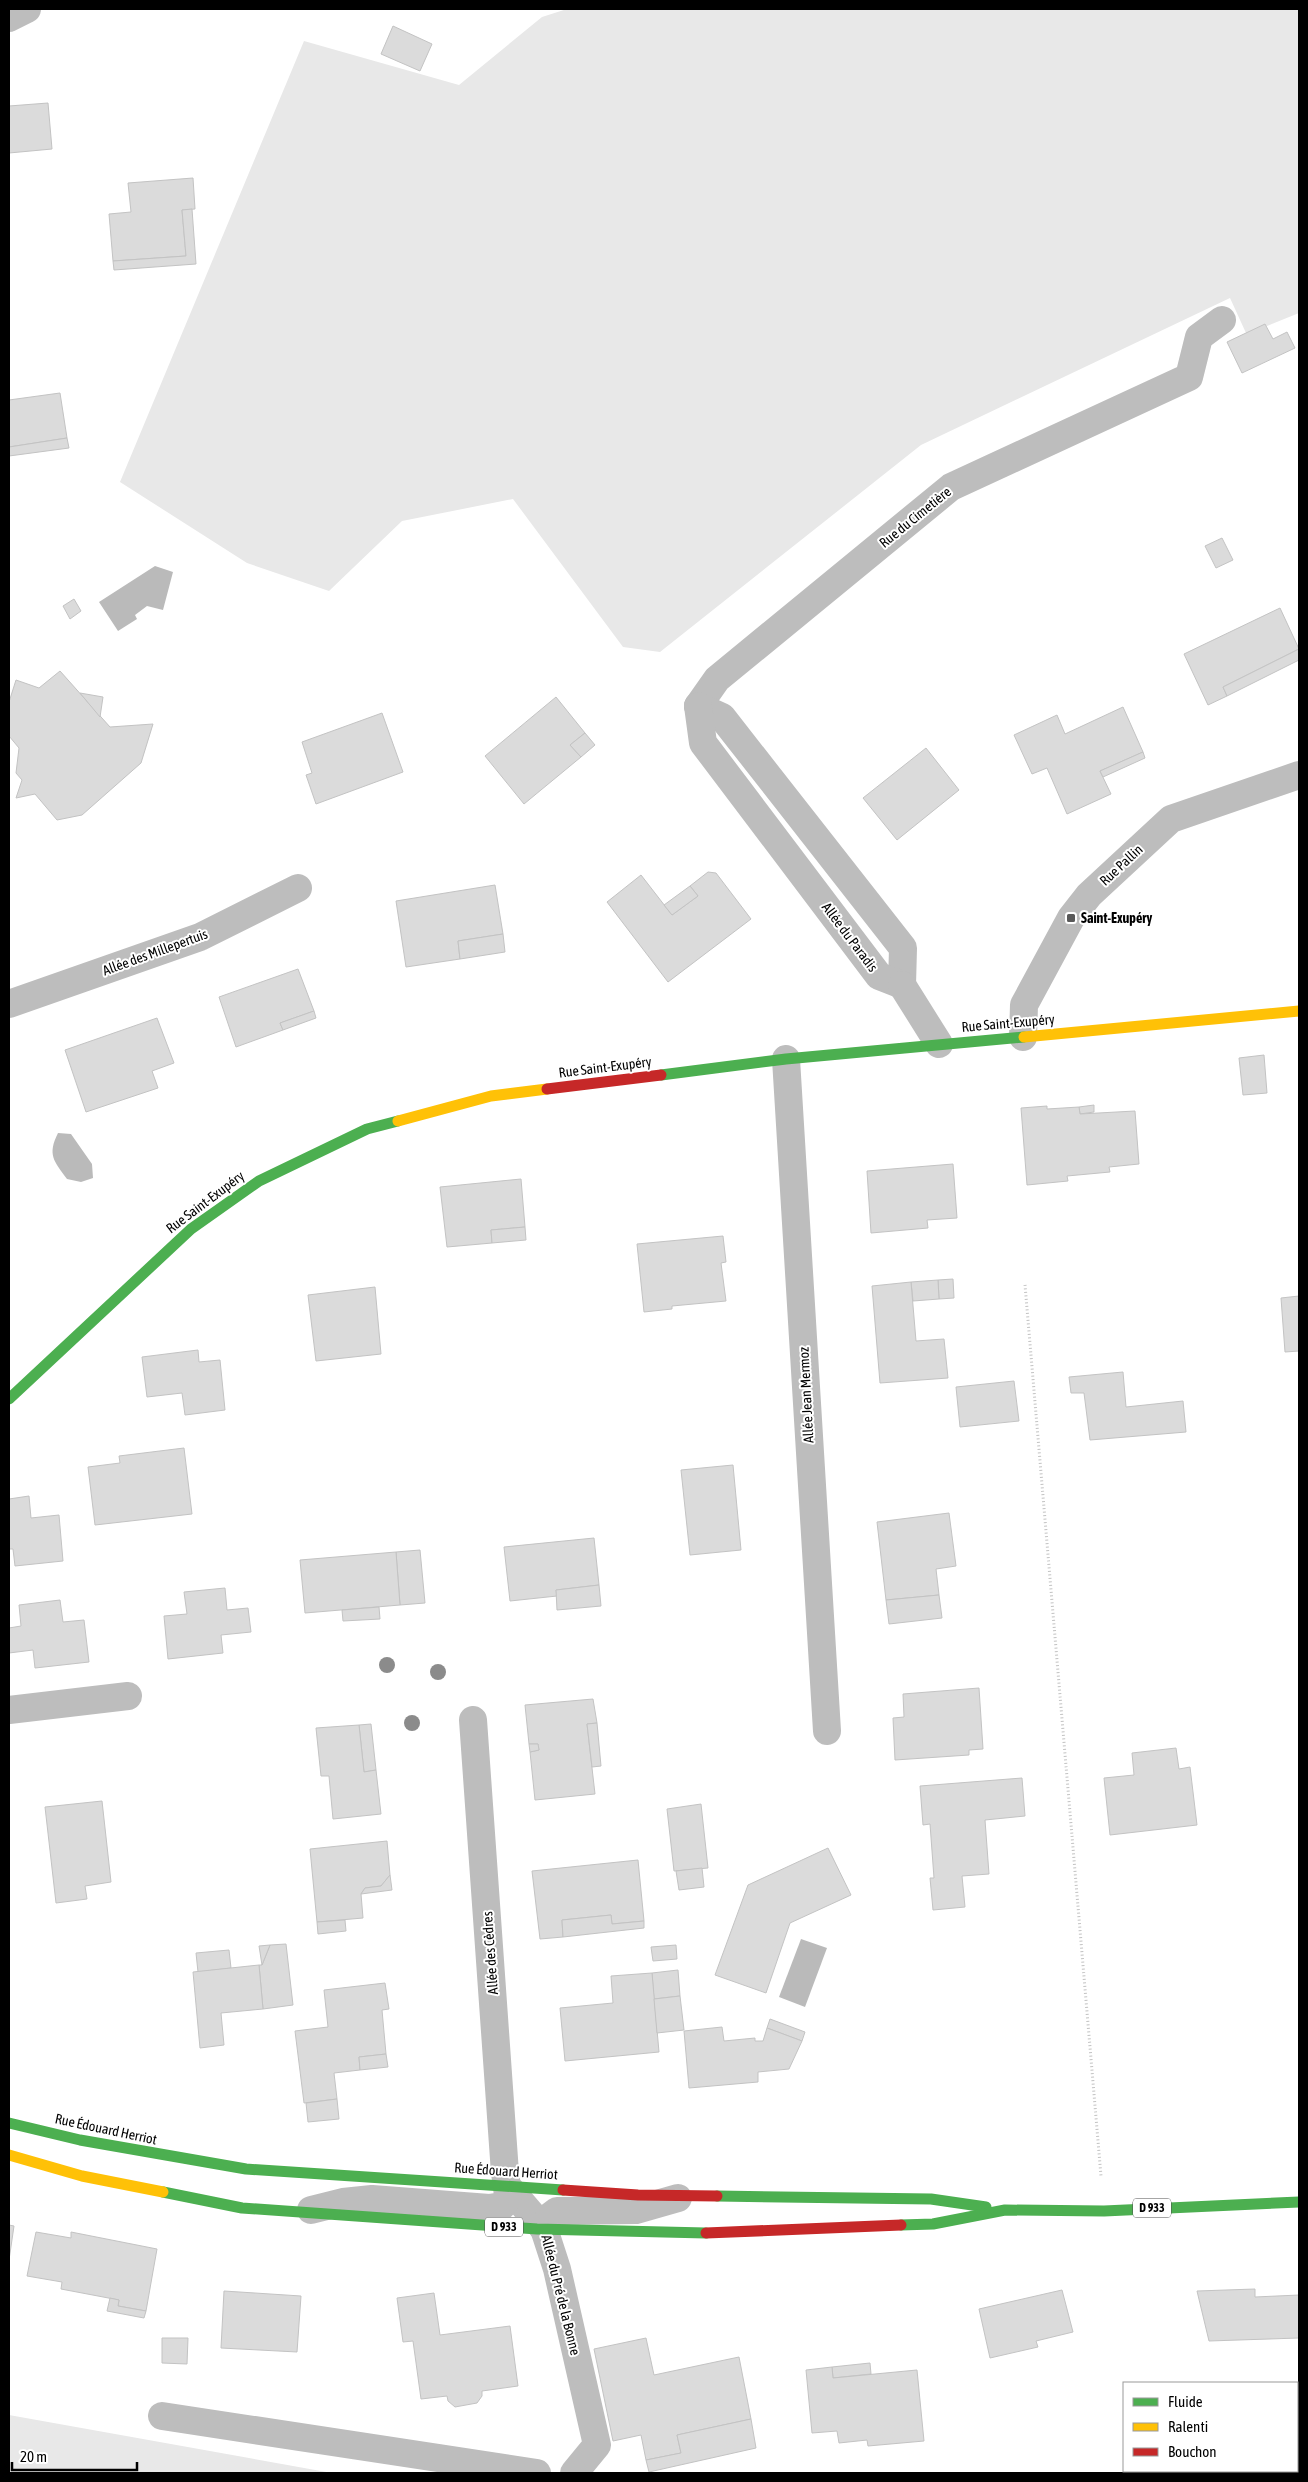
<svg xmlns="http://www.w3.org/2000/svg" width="1308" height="2482" viewBox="0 0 1308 2482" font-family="'Asap Condensed',sans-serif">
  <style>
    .green { fill: #e8e8e8 }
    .water { fill: #bababa }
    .building { fill: #dbdbdb; stroke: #c3c3c3 }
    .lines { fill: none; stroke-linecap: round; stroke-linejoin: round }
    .path { stroke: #c2c2c2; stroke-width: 3; stroke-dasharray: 1 2.5; stroke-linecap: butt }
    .street { stroke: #bdbdbd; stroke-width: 28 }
    .fast { stroke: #4caf50; stroke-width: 11 }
    .slow { stroke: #ffc107; stroke-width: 11 }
    .jam { stroke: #c62828; stroke-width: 11 }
    .tree { fill: #8b8b8b }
    .poi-dot { fill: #595959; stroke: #fff; stroke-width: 2 }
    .labels { text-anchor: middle; stroke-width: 4; stroke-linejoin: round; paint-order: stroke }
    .shield { fill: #fff; stroke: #4c4c4c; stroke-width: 1 }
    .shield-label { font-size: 12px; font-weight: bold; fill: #000 }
    .street-label { font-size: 14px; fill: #000; stroke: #fff }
    .poi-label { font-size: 14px; font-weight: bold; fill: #000; stroke: #fff; text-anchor: start }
  </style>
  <rect width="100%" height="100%" fill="#fff"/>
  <!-- green -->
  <g class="green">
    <polygon points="567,9 1299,9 1299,313 1227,342 1246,333 1230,298 921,445 660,652 623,647 513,499 402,521 329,591 247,563 120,482 304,41 459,85 542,17"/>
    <polygon points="9,2415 332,2473 9,2473"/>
  </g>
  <!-- water -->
  <g class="water">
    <polygon points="155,566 173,572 163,610 147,606 135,615 137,619 118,631 99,602"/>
    <path d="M58 1133 71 1134 92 1164 93 1178 81 1182 67 1179C54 1161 47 1155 58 1133Z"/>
    <polygon points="801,1939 827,1948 805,2007 779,1997"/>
  </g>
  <!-- building -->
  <g class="building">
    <polygon points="393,26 432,44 420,71 381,54"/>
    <polygon points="48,103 52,149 9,153 9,106"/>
    <polygon points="193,178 195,209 182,210 186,256 113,261 109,214 131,212 128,183"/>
    <polygon points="192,209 196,264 114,270 113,261 186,256 182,210"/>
    <polygon points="1265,324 1273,339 1287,332 1295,348 1242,373 1227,342"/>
    <polygon points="60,393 67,438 9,447 9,400"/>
    <polygon points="67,438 69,448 9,456 9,447"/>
    <polygon points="1222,538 1233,560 1216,568 1205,546"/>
    <polygon points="74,599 81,611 70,619 63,606"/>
    <polygon points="1280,608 1299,649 1223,687 1227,696 1208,705 1184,654"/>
    <polygon points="1299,649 1299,660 1227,696 1223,687"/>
    <polygon points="60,671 110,727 153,724 141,763 82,815 57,820 35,794 16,798 22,780 16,773 19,748 9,736 9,702 16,680 39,688"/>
    <polygon points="80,693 103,697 100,717"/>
    <polygon points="556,697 585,733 570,745 581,757 524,804 485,756"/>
    <polygon points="1123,707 1143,752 1100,771 1111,794 1067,814 1047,768 1032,774 1014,735 1057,715 1065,734"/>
    <polygon points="382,713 403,772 316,804 306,775 312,773 302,742"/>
    <polygon points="585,733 595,745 581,757 570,745"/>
    <polygon points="926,748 959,790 897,840 863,798"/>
    <polygon points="1143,752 1145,758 1103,777 1100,771"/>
    <polygon points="708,872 716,873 751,919 668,982 607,902 641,875 672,915 698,896 690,886"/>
    <polygon points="495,885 503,934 458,941 460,959 406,967 396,901"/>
    <polygon points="690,886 698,896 672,915 664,905"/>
    <polygon points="503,934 505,952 460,959 458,941"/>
    <polygon points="298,969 314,1011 280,1023 283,1030 236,1047 219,997"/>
    <polygon points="314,1011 316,1018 283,1030 280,1023"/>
    <polygon points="157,1018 174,1063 152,1071 158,1088 86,1112 65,1050"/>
    <polygon points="1264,1055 1267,1093 1243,1095 1239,1058"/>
    <polygon points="1094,1105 1094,1112 1080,1114 1079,1107"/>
    <polygon points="1047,1106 1047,1109 1079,1107 1080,1114 1135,1111 1139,1164 1109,1167 1110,1172 1067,1176 1068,1181 1027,1185 1021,1108"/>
    <polygon points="953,1164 957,1218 927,1220 928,1228 871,1233 867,1171"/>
    <polygon points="521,1179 525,1227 491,1230 492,1243 447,1247 440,1187"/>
    <polygon points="525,1227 526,1240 492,1243 491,1230"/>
    <polygon points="723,1236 726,1262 721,1263 726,1301 672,1306 672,1309 644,1312 637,1244"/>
    <polygon points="953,1279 954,1298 939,1299 938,1280"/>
    <polygon points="938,1280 939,1299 913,1301 911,1282"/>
    <polygon points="911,1282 916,1341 944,1339 948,1378 880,1383 872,1286"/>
    <polygon points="375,1287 381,1354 316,1361 308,1295"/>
    <polygon points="1299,1296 1299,1351 1285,1352 1281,1298"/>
    <polygon points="198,1350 199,1362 220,1360 225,1410 185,1415 182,1393 147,1397 142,1357"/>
    <polygon points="1123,1372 1126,1407 1183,1401 1186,1432 1090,1440 1084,1393 1071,1393 1069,1377"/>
    <polygon points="1014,1381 1019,1421 960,1427 956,1387"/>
    <polygon points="184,1448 192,1514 95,1525 88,1467 120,1463 119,1456"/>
    <polygon points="733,1465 741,1550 690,1555 681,1470"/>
    <polygon points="29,1496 31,1518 59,1515 63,1561 15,1566 13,1549 9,1549 9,1499"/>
    <polygon points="949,1513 956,1566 936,1569 939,1595 886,1600 877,1522"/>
    <polygon points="594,1538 599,1585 556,1590 557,1596 510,1601 504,1547"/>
    <polygon points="420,1550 425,1603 400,1605 396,1552"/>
    <polygon points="396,1552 400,1605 305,1613 300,1560"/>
    <polygon points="599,1585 601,1606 557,1610 556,1590"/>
    <polygon points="225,1588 227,1610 248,1608 251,1632 221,1635 223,1653 168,1659 164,1616 187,1614 184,1592"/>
    <polygon points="939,1595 942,1618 889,1624 886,1600"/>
    <polygon points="60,1600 63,1622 84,1620 89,1662 35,1668 33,1650 9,1653 9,1628 21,1626 19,1605"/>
    <polygon points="379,1607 380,1619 343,1621 342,1610"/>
    <polygon points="979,1688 983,1749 969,1750 969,1755 895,1760 893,1718 904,1717 903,1694"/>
    <polygon points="593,1699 597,1723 587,1724 595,1794 535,1800 530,1752 539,1750 538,1744 529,1744 525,1705"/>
    <polygon points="597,1723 601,1766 592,1767 587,1724"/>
    <polygon points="371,1724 376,1770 364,1772 359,1725"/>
    <polygon points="359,1725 364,1772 376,1770 381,1814 333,1819 329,1776 321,1776 316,1728"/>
    <polygon points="529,1744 538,1744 539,1750 530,1752"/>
    <polygon points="1176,1748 1179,1769 1190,1767 1197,1825 1110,1835 1104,1778 1134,1775 1132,1753"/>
    <polygon points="1022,1778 1025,1816 985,1820 989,1874 962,1876 965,1907 933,1910 930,1878 934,1878 930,1824 923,1825 920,1786"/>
    <polygon points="102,1801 111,1882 85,1886 87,1899 56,1903 45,1807"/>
    <polygon points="701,1804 708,1868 674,1871 667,1809"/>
    <polygon points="387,1841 390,1875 381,1886 365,1888 361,1894 363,1918 317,1922 310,1849"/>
    <polygon points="828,1848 851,1895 790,1923 766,1993 715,1975 748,1885"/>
    <polygon points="638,1860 644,1921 612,1924 611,1915 562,1920 563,1937 540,1939 532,1871"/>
    <polygon points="702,1868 704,1887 679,1890 676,1871"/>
    <polygon points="390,1875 392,1890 361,1894 365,1888 381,1886"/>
    <polygon points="611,1915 612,1924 644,1921 644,1928 563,1937 562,1920"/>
    <polygon points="345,1920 346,1931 318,1934 317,1922"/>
    <polygon points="286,1944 293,2005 263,2009 259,1965 262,1965 270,1945"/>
    <polygon points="270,1945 262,1965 259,1946"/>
    <polygon points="676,1945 677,1959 653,1961 651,1947"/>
    <polygon points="229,1950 231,1968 198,1972 196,1953"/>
    <polygon points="259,1965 263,2009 221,2013 224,2045 200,2048 193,1972"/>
    <polygon points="678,1970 680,1996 654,1999 652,1973"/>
    <polygon points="652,1973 659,2052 565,2061 560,2008 613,2003 611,1976"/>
    <polygon points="385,1983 389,2009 382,2010 386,2054 359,2057 360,2070 334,2073 337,2099 304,2103 295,2031 328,2027 324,1990"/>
    <polygon points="680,1996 684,2030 657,2033 654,1999"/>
    <polygon points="770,2019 805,2032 802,2041 767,2028"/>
    <polygon points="722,2027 724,2041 755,2038 755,2041 763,2041 767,2028 802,2041 789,2069 758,2072 758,2082 689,2088 684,2031"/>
    <polygon points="386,2054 388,2067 360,2070 359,2057"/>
    <polygon points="337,2099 339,2119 308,2122 306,2103"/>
    <polygon points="9,2225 14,2226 9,2260"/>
    <polygon points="36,2232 71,2238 71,2232 157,2249 146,2311 118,2306 119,2300 61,2289 62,2282 27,2276"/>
    <polygon points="1255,2289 1255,2297 1299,2295 1299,2338 1209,2341 1197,2291"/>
    <polygon points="1062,2290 1073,2332 1036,2341 1038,2347 990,2358 979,2309"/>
    <polygon points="224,2291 301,2296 297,2352 221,2348"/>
    <polygon points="434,2293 440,2335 510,2326 518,2386 482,2391 482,2396 477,2403 455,2407 448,2401 447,2396 421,2399 413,2341 403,2342 397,2298"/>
    <polygon points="110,2298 119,2300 118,2306 146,2311 144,2318 107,2311"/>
    <polygon points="162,2338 188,2338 187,2364 162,2363"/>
    <polygon points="646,2338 654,2375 739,2357 751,2419 677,2435 681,2453 646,2460 641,2435 613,2441 594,2349"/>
    <polygon points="870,2363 871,2374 833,2378 832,2367"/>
    <polygon points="832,2367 833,2378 917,2370 924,2441 868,2446 867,2440 839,2443 837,2431 812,2433 806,2370"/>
    <polygon points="751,2419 756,2448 649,2472 646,2460 681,2453 677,2435"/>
  </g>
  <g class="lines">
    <!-- path -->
    <polyline class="path" points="1025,1285 1101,2176"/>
    <!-- street -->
    <g class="street">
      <polyline points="9,18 27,9"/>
      <polyline points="698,706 717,679 951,487 1189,377 1199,337 1222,320"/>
      <polyline points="698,706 722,717 903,948 902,985"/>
      <polyline points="698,706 703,743 879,976 902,985"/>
      <polyline points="902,985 939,1044"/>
      <polyline points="9,1004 200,937 298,888"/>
      <polyline points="1023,1037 1024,1005 1071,918 1089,895 1171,819 1299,775"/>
      <polyline points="786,1059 827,1731"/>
      <polyline points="9,1710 128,1696"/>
      <polyline points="473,1720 505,2173 507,2186 544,2229"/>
      <polyline points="311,2210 343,2202 372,2199 489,2208 502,2206 508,2198 507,2186"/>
      <polyline points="162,2416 537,2473"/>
      <polyline points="574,2473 597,2445 557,2269 544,2229 549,2217 557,2211 636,2210 678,2198"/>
    </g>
    <!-- fast -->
    <g class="fast">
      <polyline points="661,1075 786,1059 1024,1037"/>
      <polyline points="9,1399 191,1229 259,1181 367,1129 398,1121"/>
      <polyline points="9,2123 80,2140 246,2169 563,2190"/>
      <polyline points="163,2192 242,2208 537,2229 706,2233"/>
      <polyline points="717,2196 931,2199 986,2207"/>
      <polyline points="901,2225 933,2224 1005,2210 1104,2211 1299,2202"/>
    </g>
    <!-- slow -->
    <g class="slow">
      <polyline points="1024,1037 1299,1011"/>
      <polyline points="398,1121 491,1096 547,1089"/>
      <polyline points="9,2155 82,2176 163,2192"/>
    </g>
    <!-- jam -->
    <g class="jam">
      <polyline points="547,1089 661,1075"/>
      <polyline points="563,2190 638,2195 717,2196"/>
      <polyline points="706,2233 901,2225"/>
    </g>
  </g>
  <!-- trees -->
  <g class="tree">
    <circle cx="387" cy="1665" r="8"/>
    <circle cx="438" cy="1672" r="8"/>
    <circle cx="412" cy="1723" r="8"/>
  </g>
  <!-- markers -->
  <rect class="poi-dot" x="1066" y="913" width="10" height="10" rx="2.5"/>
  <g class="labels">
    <!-- shield labels -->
    <g class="shield">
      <rect x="1133" y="2198.5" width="38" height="19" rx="4"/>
      <rect x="485" y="2217.5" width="38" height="19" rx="4"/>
    </g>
    <g class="shield-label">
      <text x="1152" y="2212">D 933</text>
      <text x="504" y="2231">D 933</text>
    </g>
    <!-- street labels -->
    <g class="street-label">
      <text transform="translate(915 517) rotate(-39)" y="5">Rue du Cimetière</text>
      <text transform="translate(1121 865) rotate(-43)" y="5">Rue Pallin</text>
      <text transform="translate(850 937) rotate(53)" y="5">Allée du Paradis</text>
      <text transform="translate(155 952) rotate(-20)" y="5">Allée des Millepertuis</text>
      <text transform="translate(1008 1023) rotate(-5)" y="5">Rue Saint-Exupéry</text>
      <text transform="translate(605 1067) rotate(-7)" y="5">Rue Saint-Exupéry</text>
      <text transform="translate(205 1202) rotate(-37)" y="5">Rue Saint-Exupéry</text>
      <text transform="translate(806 1395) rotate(-93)" y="5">Allée Jean Mermoz</text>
      <text transform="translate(490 1953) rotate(-94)" y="5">Allée des Cèdres</text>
      <text transform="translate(106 2129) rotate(12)" y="5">Rue Édouard Herriot</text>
      <text transform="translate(506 2171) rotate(4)" y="5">Rue Édouard Herriot</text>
      <text transform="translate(561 2295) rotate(76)" y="5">Allée du Pré de la Bonne</text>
    </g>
    <!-- poi labels -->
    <g class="poi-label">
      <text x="1081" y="923">Saint-Exupéry</text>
    </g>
  </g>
  <!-- border -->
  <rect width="1308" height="2482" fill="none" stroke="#000000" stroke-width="20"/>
  <!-- legend -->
  <rect x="1123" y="2382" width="175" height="90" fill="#ffffff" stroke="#999999"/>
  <rect x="1133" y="2398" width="25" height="8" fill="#4caf50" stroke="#999999"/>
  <text x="1168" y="2407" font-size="15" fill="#000000">Fluide</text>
  <rect x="1133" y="2423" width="25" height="8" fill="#ffc107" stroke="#999999"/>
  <text x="1168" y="2432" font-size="15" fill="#000000">Ralenti</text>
  <rect x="1133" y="2448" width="25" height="8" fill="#c62828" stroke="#999999"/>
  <text x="1168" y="2457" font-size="15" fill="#000000">Bouchon</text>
  <!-- scale -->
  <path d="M12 2462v8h125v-8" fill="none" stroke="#000000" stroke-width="2.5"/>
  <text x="20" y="2462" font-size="15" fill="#000000" stroke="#ffffff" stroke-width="4" paint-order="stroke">20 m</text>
</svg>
